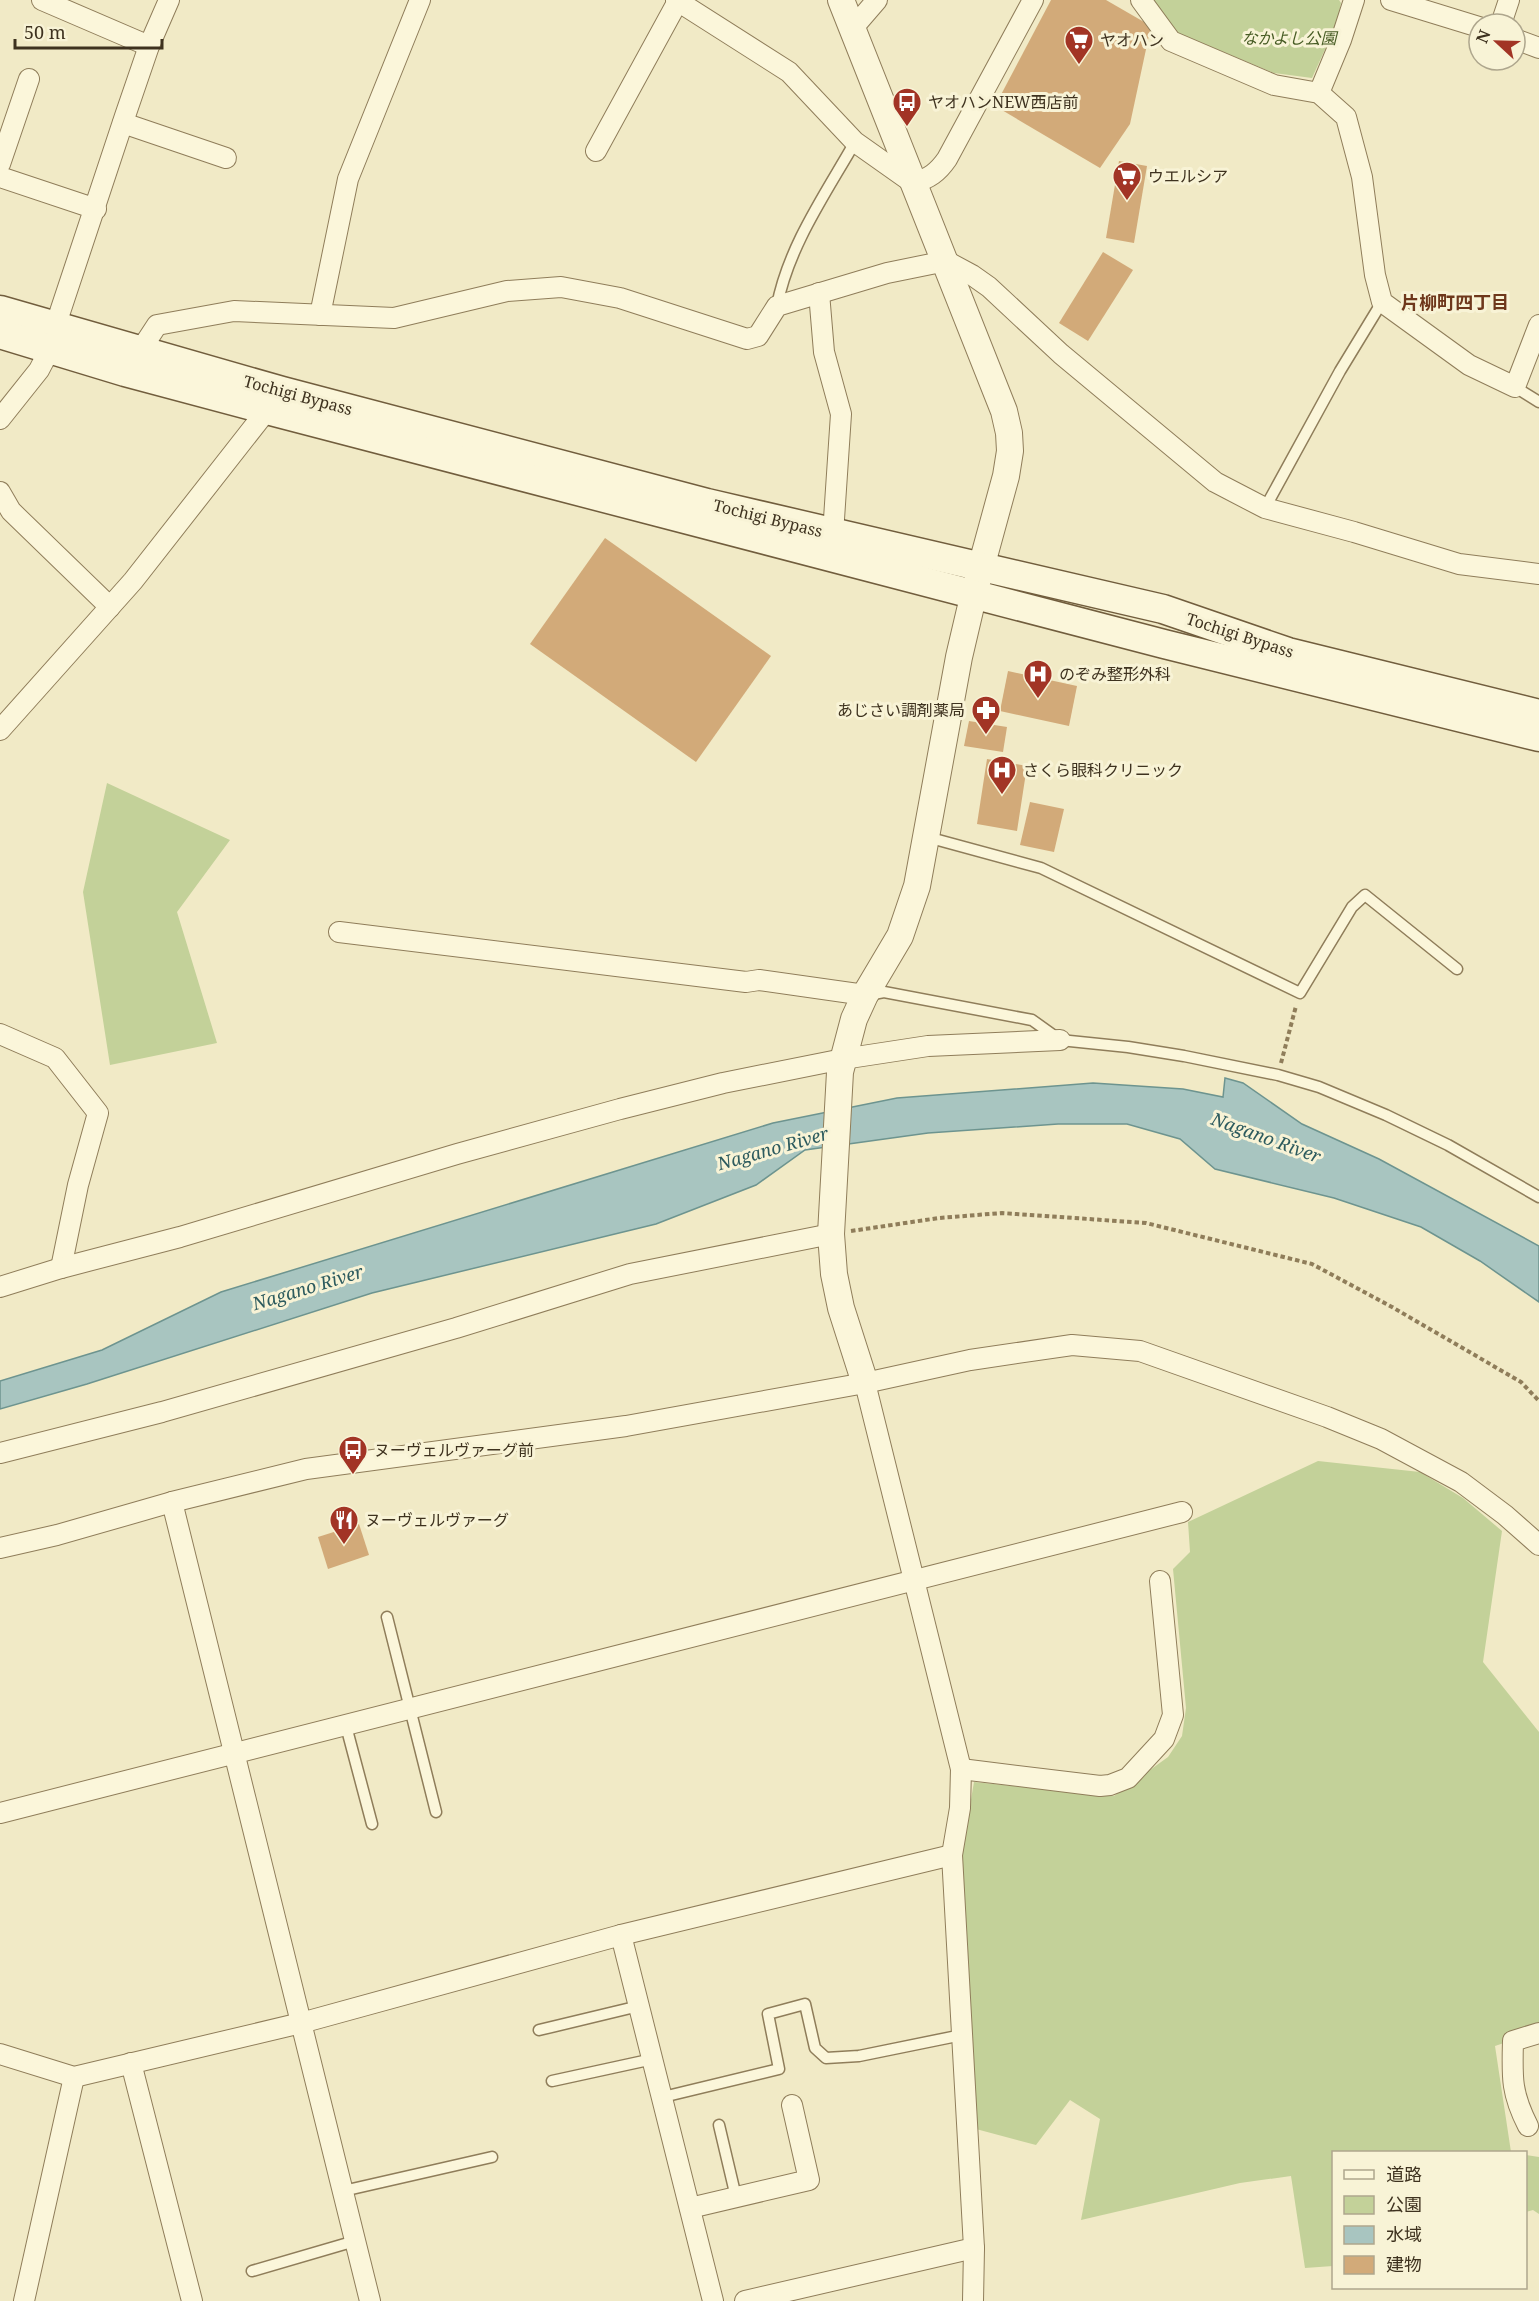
<svg xmlns="http://www.w3.org/2000/svg" width="1539" height="2301" viewBox="0 0 1539 2301" font-family="'Noto Serif','Noto Sans JP',serif">
  <style>
    .green { fill: #c3d199 }
    .water { fill: #a8c5c0; stroke: #6d948f; stroke-width: 1.5 }
    .building { fill: #d2aa79 }
    .lines { fill: none; stroke-linecap: round; stroke-linejoin: round }
    .service-casing { stroke: #8f7d5a; stroke-width: 13 }
    .minor-casing { stroke: #8f7d5a; stroke-width: 22 }
    .tertiary-casing { stroke: #8f7d5a; stroke-width: 28 }
    .secondary-casing { stroke: #715d3d; stroke-width: 31 }
    .path { stroke: #8f7d5a; stroke-width: 4; stroke-dasharray: 4.5 3; stroke-linecap: butt }
    .service { stroke: #fbf6da; stroke-width: 10 }
    .minor { stroke: #fbf6da; stroke-width: 20 }
    .tertiary { stroke: #fbf6da; stroke-width: 26 }
    .secondary { stroke: #fbf6da; stroke-width: 28 }
    .labels { text-anchor: middle; stroke-width: 6; stroke-linejoin: round; paint-order: stroke }
    .park-label { font-size: 16px; font-style: italic; fill: #475c24; stroke: #f8f3d6 }
    .poi-label { font-size: 16px; fill: #3e321f; stroke: #f8f3d6; text-anchor: start }
    .street-label { font-size: 16px; fill: #3e321f; stroke: #f8f3d6 }
    .neighbourhood-label { font-size: 18px; font-weight: bold; fill: #6e371b; stroke: #f8f3d6 }
    .water-label { font-size: 18px; font-style: italic; fill: #2d5b5e; stroke: #f8f3d6 }
  </style>
  <rect width="100%" height="100%" fill="#f1eac6"/>
  <!-- green -->
  <g class="green">
    <polygon points="1150,0 1339,0 1341,3 1337,23 1312,78 1274,73 1173,31"/>
    <polygon points="107,783 230,840 177,912 217,1043 110,1065 83,892"/>
    <polygon points="1318,1461 1420,1472 1463,1498 1502,1531 1483,1662 1539,1732 1539,2031 1495,2046 1511,2152 1334,2152 1333,2266 1305,2268 1291,2176 1240,2183 1081,2220 1100,2119 1070,2100 1036,2145 976,2129 962,1852 974,1782 1114,1796 1168,1757 1182,1736 1186,1708 1173,1569 1190,1552 1188,1522"/>
    <polygon points="1526,2155 1539,2157 1539,2214 1533,2210 1526,2212"/>
  </g>
  <!-- water -->
  <polygon class="water" points="1225,1078 1243,1083 1302,1124 1379,1159 1539,1246 1539,1302 1480,1261 1421,1227 1334,1198 1215,1169 1180,1139 1127,1124 1058,1124 928,1133 805,1150 756,1185 656,1224 372,1293 87,1384 0,1409 0,1381 102,1350 221,1292 773,1123 897,1098 1093,1083 1183,1089 1223,1097"/>
  <!-- building -->
  <g class="building">
    <polygon points="1051,0 1106,0 1151,26 1130,124 1100,168 995,106"/>
    <polygon points="1119,161 1147,166 1134,243 1106,238"/>
    <polygon points="1103,252 1133,270 1088,341 1059,323"/>
    <polygon points="605,538 771,656 696,762 530,644"/>
    <polygon points="1008,671 1077,686 1069,726 1000,711"/>
    <polygon points="969,721 1007,727 1003,752 964,746"/>
    <polygon points="987,759 1027,766 1017,831 977,824"/>
    <polygon points="1030,802 1064,809 1054,852 1020,845"/>
    <polygon points="359,1524 369,1555 328,1569 318,1537"/>
  </g>
  <g class="lines">
    <!-- service casing -->
    <g class="service-casing">
      <g id="service">
        <path d="M777 306C788 247 826 193 855 142"/>
        <polyline points="1515,387 1539,402"/>
        <polyline points="1265,508 1340,371 1382,302"/>
        <polyline points="927,837 1041,868 1300,993 1352,907 1365,895 1457,969"/>
        <polyline points="868,995 884,992 1032,1020 1060,1040 1128,1047 1184,1056 1278,1075 1319,1087 1386,1115 1448,1145 1539,1197"/>
        <polyline points="387,1617 436,1812"/>
        <polyline points="346,1726 372,1824"/>
        <polyline points="539,2030 639,2006"/>
        <polyline points="552,2081 653,2059"/>
        <polyline points="663,2097 779,2069 768,2014 805,2004 815,2048 826,2058 859,2056 962,2035"/>
        <polyline points="719,2125 736,2197"/>
        <polyline points="343,2191 492,2157"/>
        <polyline points="252,2271 355,2241"/>
      </g>
    </g>
    <!-- minor casing -->
    <g class="minor-casing">
      <g id="minor">
        <polyline points="42,0 149,46"/>
        <path d="M676 0 789 72 855 142 913 183C929 179 938 172 947 159L1033 0"/>
        <polyline points="1141,0 1171,41 1274,85 1319,93 1346,117 1362,177 1375,275 1382,302 1469,365 1515,387 1539,325"/>
        <polyline points="1391,0 1479,27"/>
        <polyline points="1501,24 1509,0"/>
        <polyline points="852,29 877,0"/>
        <polyline points="1515,39 1539,48"/>
        <polyline points="1319,93 1341,40 1354,0"/>
        <polyline points="123,123 226,158"/>
        <polyline points="596,151 678,1"/>
        <polyline points="0,164 29,79"/>
        <polyline points="0,177 96,209"/>
        <polyline points="819,293 824,352 841,414 833,534"/>
        <polyline points="320,315 348,179 420,0"/>
        <polyline points="55,327 125,116 149,46 169,0"/>
        <polyline points="140,351 157,325 234,311 394,318 507,291 561,287 620,298 747,339 758,336 777,306 887,273 946,261 972,275 989,287 1061,354 1215,482 1265,508 1354,532 1459,564 1539,574"/>
        <polyline points="0,419 39,370 50,349"/>
        <polyline points="0,492 11,511 110,607"/>
        <polyline points="0,730 133,581 267,410"/>
        <polyline points="339,932 746,982 759,980 865,995"/>
        <polyline points="0,1034 55,1058 98,1113 78,1185 61,1268"/>
        <polyline points="0,1287 61,1268 180,1237 457,1154 620,1109 723,1083 843,1059 928,1046 1060,1040"/>
        <polyline points="865,1383 961,1769 960,1808 952,1855 974,2248 973,2301"/>
        <polyline points="0,1453 162,1412 456,1328 630,1274 831,1234"/>
        <polyline points="172,1502 370,2301"/>
        <polyline points="0,1548 57,1535 172,1502 306,1469 626,1426 865,1383 970,1360 1072,1345 1140,1351 1327,1417 1381,1439 1461,1482 1505,1515 1539,1545"/>
        <polyline points="961,1769 1100,1786 1110,1785 1128,1778 1164,1739 1173,1715 1160,1581"/>
        <path d="M0 1813C395 1715 787 1610 1182 1512"/>
        <polyline points="621,1935 713,2301"/>
        <polyline points="0,2054 74,2077 301,2023 621,1935 952,1855"/>
        <polyline points="131,2063 192,2301"/>
        <path d="M1528 2126C1511 2093 1512 2077 1513 2041L1539 2033"/>
        <polyline points="690,2208 809,2180 792,2105"/>
        <polyline points="24,2301 74,2077"/>
        <polyline points="745,2301 974,2248"/>
      </g>
    </g>
    <!-- tertiary casing -->
    <g class="tertiary-casing">
      <polyline id="tertiary" points="841,0 1004,411 1009,433 1010,451 1006,476 974,593 959,657 917,886 900,936 865,995 854,1019 840,1072 831,1234 834,1274 841,1308 865,1383"/>
    </g>
    <!-- secondary casing -->
    <g class="secondary-casing">
      <g id="secondary">
        <polyline points="0,310 282,391 707,503 1163,609 1288,652 1539,714"/>
        <polyline points="0,334 125,372 267,410 1164,644 1539,737"/>
      </g>
    </g>
    <!-- path -->
    <g class="path">
      <polyline points="1281,1063 1296,1006"/>
      <polyline points="851,1231 939,1218 1002,1213 1146,1223 1312,1264 1392,1307 1521,1382 1539,1401"/>
    </g>
    <!-- service -->
    <use href="#service" class="service"/>
    <!-- minor -->
    <use href="#minor" class="minor"/>
    <!-- tertiary -->
    <use href="#tertiary" class="tertiary"/>
    <!-- secondary -->
    <use href="#secondary" class="secondary"/>
  </g>
  <!-- icons -->
  <defs>
    <g id="supermarket-pin" transform="scale(1.5)"><path d="M0 17L-7.5 6A9.5 9.5 0 1 1 7.5 6Z" fill="#a23425" stroke="#f8f3d6"/><path d="M-6-5.5h2.5l.6 2H6L4.5 2H-2.5L-4.4-4H-6ZM-1.5 3.2a1.3 1.3 0 1 0 .1 0ZM3 3.2a1.3 1.3 0 1 0 .1 0Z" fill="#fff"/></g>
    <g id="bus-pin" transform="scale(1.5)"><path d="M0 17L-7.5 6A9.5 9.5 0 1 1 7.5 6Z" fill="#a23425" stroke="#f8f3d6"/><path d="M-5-6H5V4H4V6H2V4H-2V6H-4V4H-5ZM-3.5-4V0h7V-4ZM-3.5 1.2v1.5H-2V1.2ZM2 1.2v1.5H3.5V1.2Z" fill="#fff"/></g>
    <g id="hospital-pin" transform="scale(1.5)"><path d="M0 17L-7.5 6A9.5 9.5 0 1 1 7.5 6Z" fill="#a23425" stroke="#f8f3d6"/><path d="M-5-5h3v3.5h4V-5h3V5h-3V1.5h-4V5h-3Z" fill="#fff"/></g>
    <g id="pharmacy-pin" transform="scale(1.5)"><path d="M0 17L-7.5 6A9.5 9.5 0 1 1 7.5 6Z" fill="#a23425" stroke="#f8f3d6"/><path d="M-2-6h4v4h4v4h-4v4h-4v-4h-4v-4h4Z" fill="#fff"/></g>
    <g id="restaurant-pin" transform="scale(1.5)"><path d="M0 17L-7.5 6A9.5 9.5 0 1 1 7.5 6Z" fill="#a23425" stroke="#f8f3d6"/><path d="M-5-6h1v4h1v-4h1v4h1v-4h1v5L-1.5 .5V6h-2V.5L-5-1ZM5-6V6H3V1.5H1.5Q1.5-4 5-6Z" fill="#fff"/></g>
  </defs>
  <g fill-rule="evenodd">
    <use href="#supermarket-pin" x="1079" y="40"/>
    <use href="#bus-pin" x="907" y="102"/>
    <use href="#supermarket-pin" x="1127" y="176"/>
    <use href="#hospital-pin" x="1038" y="674"/>
    <use href="#pharmacy-pin" x="986" y="710"/>
    <use href="#hospital-pin" x="1002" y="770"/>
    <use href="#bus-pin" x="353" y="1450"/>
    <use href="#restaurant-pin" x="344" y="1520"/>
  </g>
  <g class="labels">
    <!-- park labels -->
    <g class="park-label">
      <text x="1289" y="44">なかよし公園</text>
    </g>
    <!-- poi labels -->
    <g class="poi-label">
      <text x="1100" y="46">ヤオハン</text>
      <text x="928" y="108">ヤオハンNEW西店前</text>
      <text x="1148" y="182">ウエルシア</text>
      <text x="1059" y="680">のぞみ整形外科</text>
      <text x="965" y="716" text-anchor="end">あじさい調剤薬局</text>
      <text x="1023" y="776">さくら眼科クリニック</text>
      <text x="374" y="1456">ヌーヴェルヴァーグ前</text>
      <text x="365" y="1526">ヌーヴェルヴァーグ</text>
    </g>
    <!-- street labels -->
    <g class="street-label">
      <text transform="translate(298 395) rotate(15)" y="6">Tochigi Bypass</text>
      <text transform="translate(768 518) rotate(14)" y="6">Tochigi Bypass</text>
      <text transform="translate(1240 635) rotate(18)" y="6">Tochigi Bypass</text>
    </g>
    <!-- neighbourhood labels -->
    <g class="neighbourhood-label">
      <text x="1455" y="309">片柳町四丁目</text>
    </g>
    <!-- water labels -->
    <g class="water-label">
      <text transform="translate(1266 1138) rotate(20)" y="6">Nagano River</text>
      <text transform="translate(773 1149) rotate(-16)" y="6">Nagano River</text>
      <text transform="translate(308 1288) rotate(-17)" y="6">Nagano River</text>
    </g>
  </g>
  <!-- legend -->
  <rect x="1332" y="2151" width="195" height="138" fill="#f8f3d6" stroke="#aea68d" stroke-width="1.5"/>
  <rect x="1344" y="2170" width="30" height="9" fill="#fbf6da" stroke="#aea68d" stroke-width="1.5"/>
  <text x="1386" y="2181" font-size="18" fill="#3e321f">道路</text>
  <rect x="1344" y="2196" width="30" height="18" fill="#c3d199" stroke="#aea68d" stroke-width="1.5"/>
  <text x="1386" y="2211" font-size="18" fill="#3e321f">公園</text>
  <rect x="1344" y="2226" width="30" height="18" fill="#a8c5c0" stroke="#aea68d" stroke-width="1.5"/>
  <text x="1386" y="2241" font-size="18" fill="#3e321f">水域</text>
  <rect x="1344" y="2256" width="30" height="18" fill="#d2aa79" stroke="#aea68d" stroke-width="1.5"/>
  <text x="1386" y="2271" font-size="18" fill="#3e321f">建物</text>
  <!-- north arrow -->
  <g transform="translate(1497 42) rotate(292)"><circle r="28" fill="#f8f3d6" stroke="#aea68d" stroke-width="1.5"/>
  <path d="M0-4.5L10 22L0 15L-10 22Z" fill="#a23425"/>
  <text y="-9" font-size="16" font-weight="bold" text-anchor="middle" fill="#3e321f">N</text>
  </g>
  <!-- scale -->
  <path d="M15 39v9h147v-9" fill="none" stroke="#3e321f" stroke-width="3"/>
  <text x="24" y="39" font-size="18" fill="#3e321f" stroke="#f8f3d6" stroke-width="4.5" paint-order="stroke">50 m</text>
</svg>
